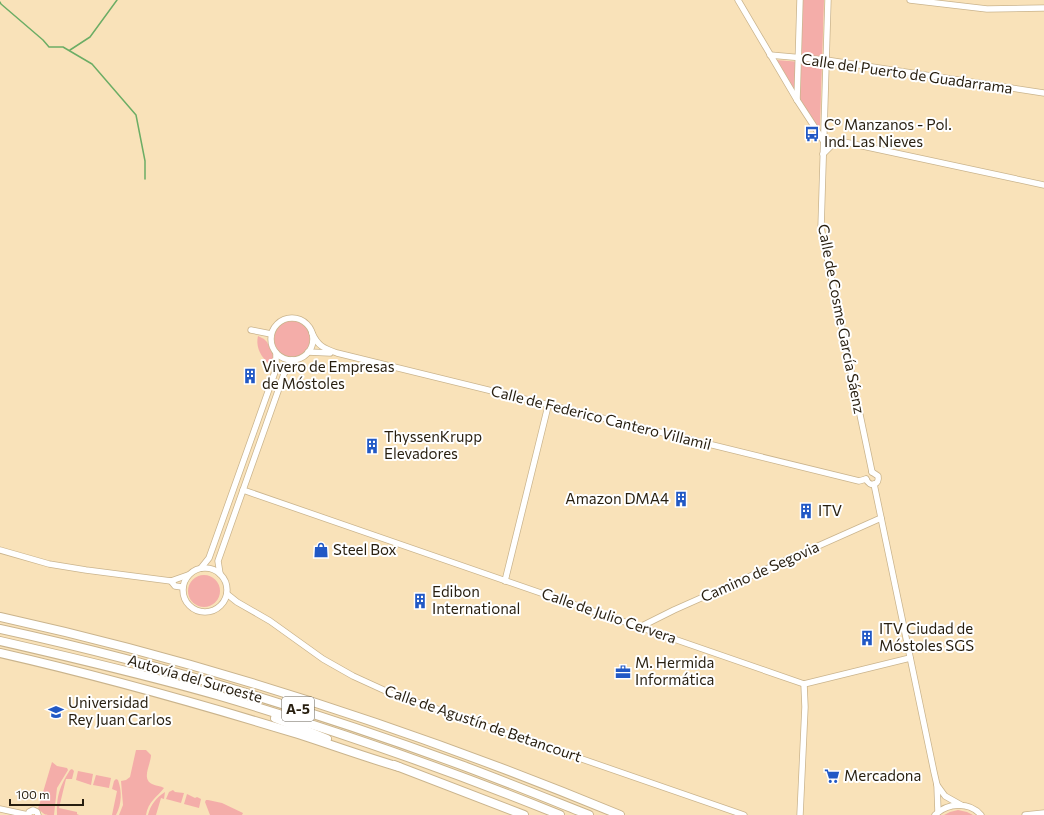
<svg xmlns="http://www.w3.org/2000/svg" width="1044" height="815" viewBox="0 0 1044 815" font-family="Commissioner,sans-serif">
  <style>
    .green { fill: #f4ada9 }
    .lines { fill: none; stroke-linecap: round; stroke-linejoin: round }
    .stream { stroke: #6cad65; stroke-width: 1.5 }
    .minor-casing { stroke: #cab48d; stroke-width: 7 }
    .highway-casing { stroke: #cab48d; stroke-width: 10 }
    .minor { stroke: #fff; stroke-width: 5.5 }
    .highway { stroke: #fff; stroke-width: 8 }
    .labels { text-anchor: middle; stroke-width: 4; stroke-linejoin: round; paint-order: stroke }
    .shield { fill: #fff; stroke: #686257; stroke-width: 1 }
    .shield-label { font-size: 14px; font-weight: bold; fill: #271e0f }
    .street-label { font-size: 15px; fill: #271e0f; stroke: #fff }
    .poi-label { font-size: 15px; fill: #271e0f; stroke: #fff; text-anchor: start }
  </style>
  <rect width="100%" height="100%" fill="#f9e2b9"/>
  <!-- green -->
  <g class="green">
    <polygon points="803,0 824,0 820,126 816,126 776,60 801,62"/>
    <circle cx="292" cy="339" r="18"/>
    <path d="M258 336 264 339 267 342 274 357 273 367C263 360 255 349 258 336Z"/>
    <circle cx="204" cy="591" r="16"/>
    <path d="M136 750H146L151 755C151 764 141 779 152 784 156 786 161 786 164 788 157 797 148 802 146 815H119L123 805 121 781 126 780 130 777Z"/>
    <path d="M52 762 57 766 67 768 68 770 57 788 54 815C43 815 46 815 38 809Z"/>
    <path d="M72 769 74 771 72 779H66L59 808 77 812V814L79 815H57C56 796 60 786 70 770Z"/>
    <polygon points="78,771 93,774 91,785 76,780"/>
    <polygon points="96,775 111,778 109,788 93,785"/>
    <path d="M116 779 118 780C122 791 122 804 116 815H112L117 791 112 789 114 781Z"/>
    <polygon points="173,790 175,792 184,793 181,803 166,799 169,792"/>
    <path d="M165 792 164 799 161 798 156 815H148C151 804 156 798 165 792Z"/>
    <polygon points="187,794 195,798 197,797 201,799 199,808 184,804"/>
    <polygon points="206,800 208,800 222,803 243,813 242,815 210,815 205,802"/>
    <polygon points="958,810 967,812 973,815 944,815 950,812"/>
  </g>
  <g class="lines">
    <!-- stream -->
    <g class="stream">
      <polyline points="0,2 1,4 43,40 49,47 63,47 92,64 136,115 145,161 145,179"/>
      <polyline points="70,50 90,37 117,0"/>
    </g>
    <!-- minor casing -->
    <g class="minor-casing">
      <g id="minor">
        <polyline points="738,0 797,100 823,140"/>
        <polyline points="828,0 821,228 872,472"/>
        <polyline points="910,0 987,9 1044,8"/>
        <polyline points="770,55 826,60 1044,93"/>
        <polyline points="797,100 800,0"/>
        <polyline points="823,140 844,142 1044,185"/>
        <polyline points="823,154 831,146 840,143"/>
        <circle cx="292" cy="339" r="21"/>
        <polyline points="251,330 271,334"/>
        <path d="M312 333C318 346 323 348 337 353L859 481 866 479"/>
        <polyline points="308,352 330,353"/>
        <path d="M866 479C870 488 880 485 878 476L872 472"/>
        <polyline points="874,484 934,772 937,785 938,812"/>
        <polyline points="243,490 804,684 910,658"/>
        <polyline points="0,550 49,564 86,570 171,581 188,575"/>
        <circle cx="205" cy="590" r="22"/>
        <polyline points="201,568 209,558 269,389 276,369 276,353"/>
        <polyline points="220,574 218,561 284,374 292,360"/>
        <polyline points="171,581 175,586 182,587"/>
        <polyline points="505,581 548,406"/>
        <polyline points="227,594 237,602 270,621 323,659 353,676 388,692 744,815"/>
        <polyline points="640,627 674,610 881,518"/>
        <polyline points="937,785 945,796 961,805"/>
        <polyline points="0,809 28,815"/>
        <polyline points="29,815 29,812 33,810 37,812 38,815"/>
        <polyline points="800,815 805,707 804,684"/>
        <path d="M935 815C947 803 969 801 981 815"/>
        <polyline points="1025,815 1044,813"/>
      </g>
    </g>
    <!-- highway casing -->
    <g class="highway-casing">
      <g id="highway">
        <path d="M0 617C213 664 419 732 620 815"/>
        <path d="M0 629C157 663 311 710 461 765 504 781 546 798 589 815"/>
        <path d="M0 641C74 658 147 675 220 696 335 730 449 770 560 815"/>
        <path d="M0 653C101 676 200 704 298 734 332 745 365 757 399 767"/>
        <polyline points="275,718 327,739"/>
        <polyline points="394,765 524,815"/>
      </g>
    </g>
    <!-- minor -->
    <use href="#minor" class="minor"/>
    <!-- highway -->
    <use href="#highway" class="highway"/>
  </g>
  <!-- icons -->
  <defs>
    <g id="bus-bare" transform="scale(1.2)"><path d="M-5-6H5V4H4V6H2V4H-2V6H-4V4H-5ZM-3.5-4V0h7V-4ZM-3.5 1.2v1.5H-2V1.2ZM2 1.2v1.5H3.5V1.2Z" fill="#2158c5" stroke="#fff" stroke-width="2.5" paint-order="stroke"/></g>
    <g id="building-bare" transform="scale(1.2)"><path d="M-4-6H4V6H1V3H-1V6H-4ZM-2.5-4.3h1.7v1.8h-1.7ZM.8-4.3h1.7v1.8H.8ZM-2.5-1h1.7V.8h-1.7ZM.8-1h1.7V.8H.8Z" fill="#2158c5" stroke="#fff" stroke-width="2.5" paint-order="stroke"/></g>
    <g id="shop-bare" transform="scale(1.2)"><path d="M-5-2.5h2.3a2.7 3.5 0 0 1 5.4 0H5L5.5 6h-11ZM-1.5-2.5h3a1.5 2.3 0 0 0-3 0Z" fill="#2158c5" stroke="#fff" stroke-width="2.5" paint-order="stroke"/></g>
    <g id="office-bare" transform="scale(1.2)"><path d="M-6-3h4V-5.5h4V-3h4V5H-6ZM-1-4.5V-3h2v-1.5ZM-6 0V1H6V0Z" fill="#2158c5" stroke="#fff" stroke-width="2.5" paint-order="stroke"/></g>
    <g id="university-bare" transform="scale(1.2)"><path d="M0-5L7-2L0 1L-7-2ZM-4 1L0 2.5L4 1V4Q0 6-4 4Z" fill="#2158c5" stroke="#fff" stroke-width="2.5" paint-order="stroke"/></g>
    <g id="supermarket-bare" transform="scale(1.2)"><path d="M-6-5.5h2.5l.6 2H6L4.5 2H-2.5L-4.4-4H-6ZM-1.5 3.2a1.3 1.3 0 1 0 .1 0ZM3 3.2a1.3 1.3 0 1 0 .1 0Z" fill="#2158c5" stroke="#fff" stroke-width="2.5" paint-order="stroke"/></g>
  </defs>
  <g fill-rule="evenodd">
    <use href="#bus-bare" x="812" y="134"/>
    <use href="#building-bare" x="250" y="376"/>
    <use href="#building-bare" x="372" y="446"/>
    <use href="#building-bare" x="681" y="499"/>
    <use href="#building-bare" x="806" y="511"/>
    <use href="#shop-bare" x="321" y="550"/>
    <use href="#building-bare" x="420" y="601"/>
    <use href="#building-bare" x="867" y="638"/>
    <use href="#office-bare" x="623" y="672"/>
    <use href="#university-bare" x="56" y="712"/>
    <use href="#supermarket-bare" x="832" y="776"/>
  </g>
  <g class="labels">
    <!-- shield labels -->
    <rect class="shield" x="282" y="697" width="32" height="24" rx="3"/>
    <g class="shield-label">
      <text x="298" y="714">A-5</text>
    </g>
    <!-- street labels -->
    <g class="street-label">
      <text transform="translate(907 74) rotate(8)" y="5">Calle del Puerto de Guadarrama</text>
      <text transform="translate(841 319) rotate(79)" y="5">Calle de Cosme García Sáenz</text>
      <text transform="translate(601 418) rotate(14)" y="5">Calle de Federico Cantero Villamil</text>
      <text transform="translate(760 572) rotate(-24)" y="5">Camino de Segovia</text>
      <text transform="translate(609 616) rotate(19)" y="5">Calle de Julio Cervera</text>
      <text transform="translate(195 679) rotate(16)" y="5">Autovía del Suroeste</text>
      <text transform="translate(483 724) rotate(19)" y="5">Calle de Agustín de Betancourt</text>
    </g>
    <!-- poi labels -->
    <g class="poi-label">
      <text x="824" y="130">Cº Manzanos - Pol.<tspan x="824" dy="17">Ind. Las Nieves</tspan></text>
      <text x="262" y="372">Vivero de Empresas<tspan x="262" dy="17">de Móstoles</tspan></text>
      <text x="384" y="442">ThyssenKrupp<tspan x="384" dy="17">Elevadores</tspan></text>
      <text x="669" y="504" text-anchor="end">Amazon DMA4</text>
      <text x="818" y="516">ITV</text>
      <text x="333" y="555">Steel Box</text>
      <text x="432" y="597">Edibon<tspan x="432" dy="17">International</tspan></text>
      <text x="879" y="634">ITV Ciudad de<tspan x="879" dy="17">Móstoles SGS</tspan></text>
      <text x="635" y="668">M. Hermida<tspan x="635" dy="17">Informática</tspan></text>
      <text x="68" y="708">Universidad<tspan x="68" dy="17">Rey Juan Carlos</tspan></text>
      <text x="844" y="781">Mercadona</text>
    </g>
  </g>
  <!-- scale -->
  <path d="M10 799v6h73v-6" fill="none" stroke="#271e0f" stroke-width="2"/>
  <text x="16" y="799" font-size="12" fill="#271e0f" stroke="#ffffff" stroke-width="3" paint-order="stroke">100 m</text>
</svg>
